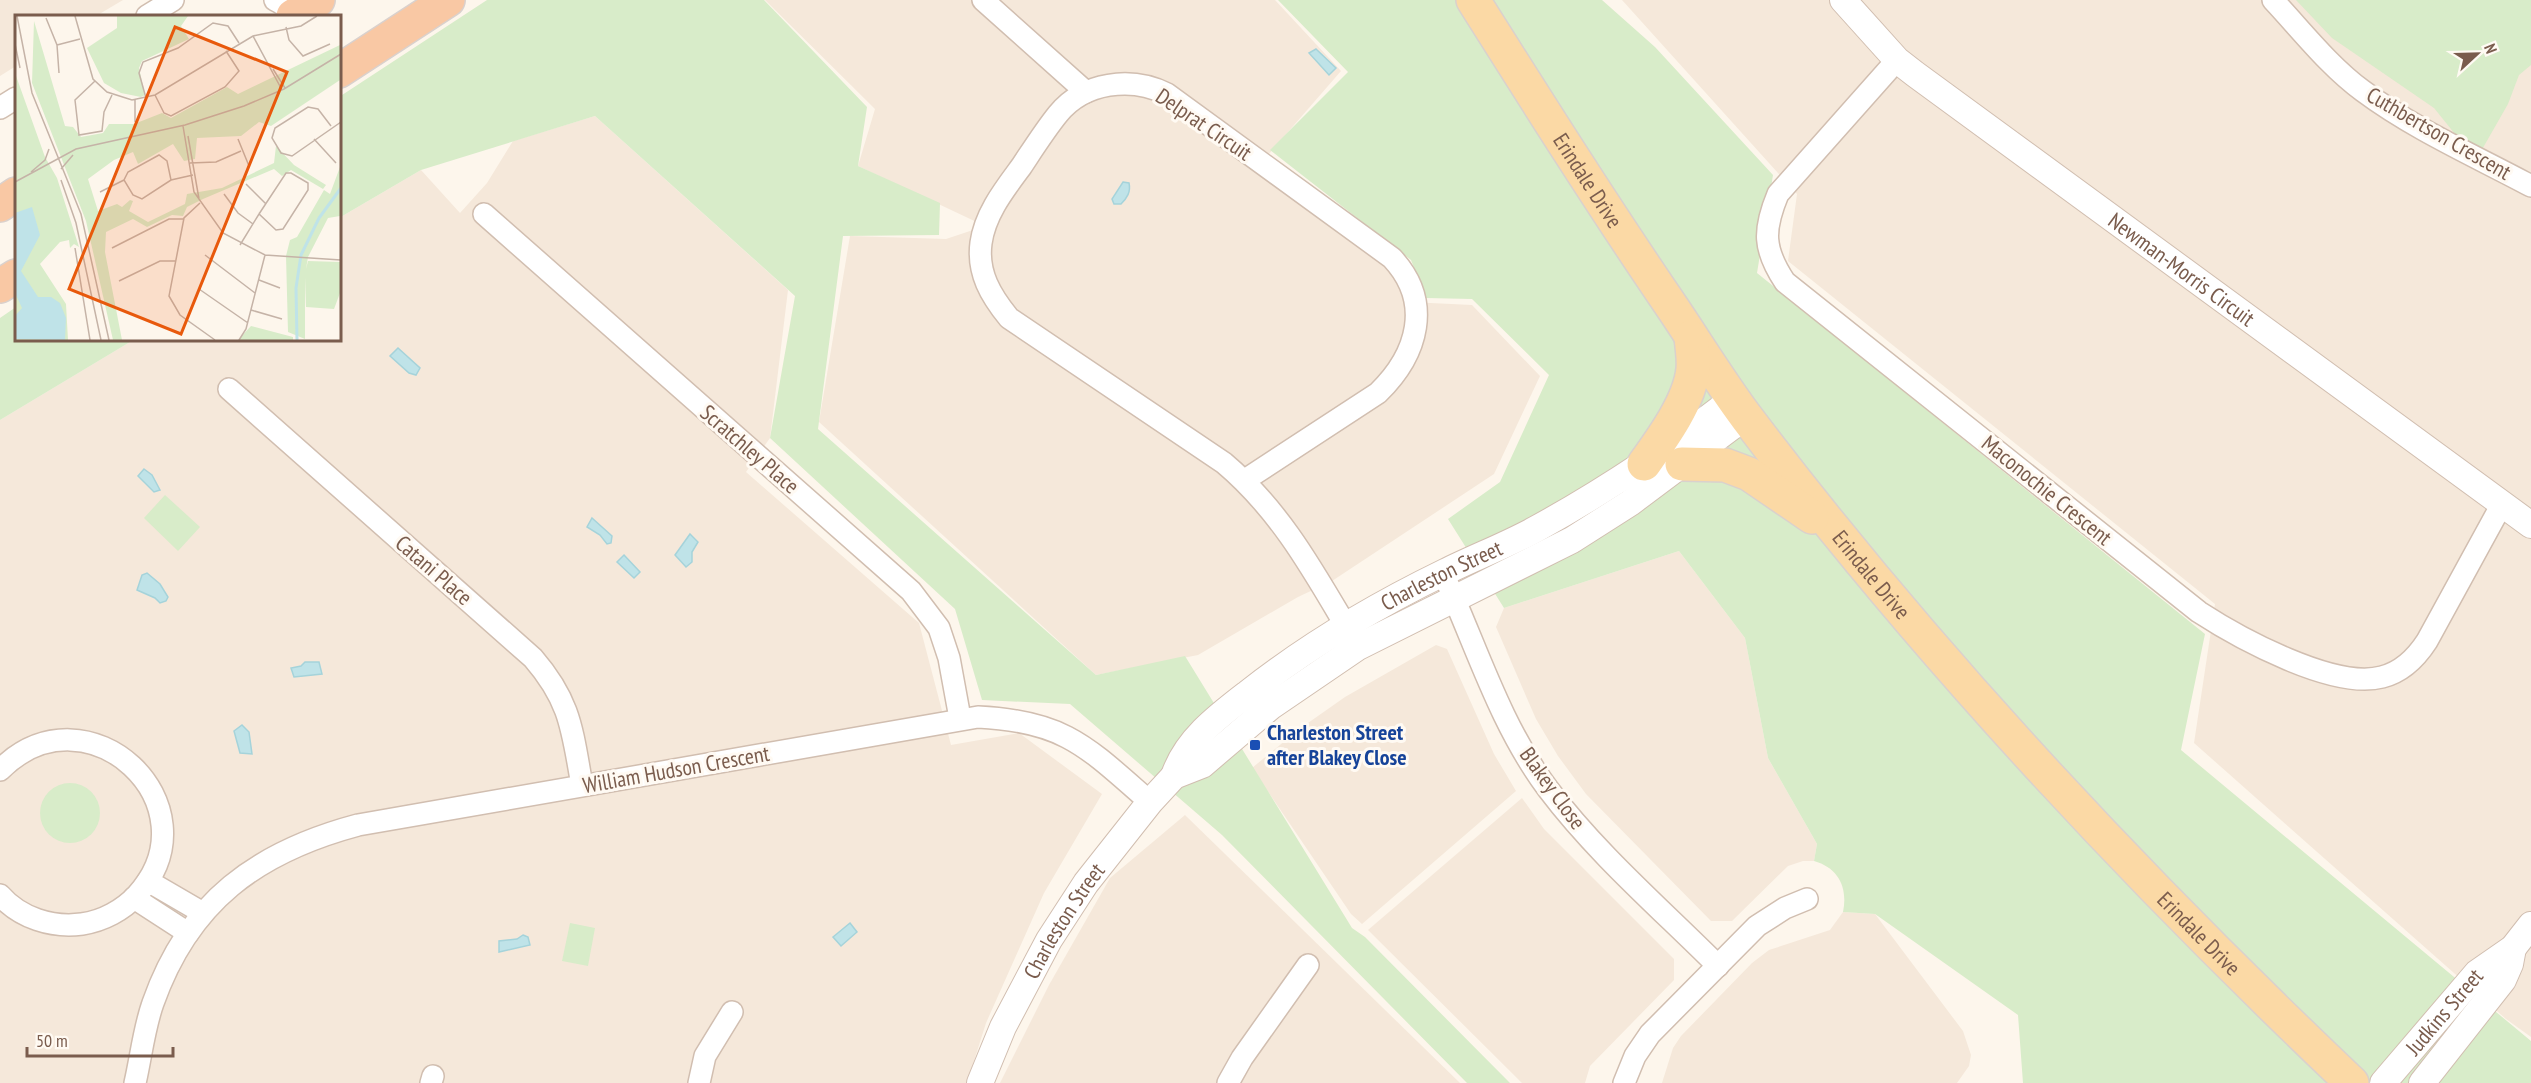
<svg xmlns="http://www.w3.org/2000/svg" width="2531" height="1083" viewBox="0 0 2531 1083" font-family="'PT Sans Narrow',sans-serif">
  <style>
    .residential { fill: #f5e8da }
    .green { fill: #d8ecc9 }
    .water { fill: #bfe3e8; stroke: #a5d3da; stroke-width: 1.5 }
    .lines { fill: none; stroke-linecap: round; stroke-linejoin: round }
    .minor-casing { stroke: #d1beb0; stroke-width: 24 }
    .tertiary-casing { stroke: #d1beb0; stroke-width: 28 }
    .primary-casing { stroke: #dad1cd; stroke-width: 36 }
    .trunk-casing { stroke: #dad1cd; stroke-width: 36 }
    .minor { stroke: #fff; stroke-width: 21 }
    .tertiary { stroke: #fff; stroke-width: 26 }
    .primary { stroke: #fbd9a5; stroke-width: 33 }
    .trunk { stroke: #f9c8a4; stroke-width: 33 }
    .transit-dot { fill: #1a4fb4; stroke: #fffaf3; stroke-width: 2 }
    .labels { text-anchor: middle; stroke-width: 6; stroke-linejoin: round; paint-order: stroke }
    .street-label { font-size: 22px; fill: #7a5c4d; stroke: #fffaf3 }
    .transit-label { font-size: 22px; font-weight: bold; fill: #164399; stroke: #fffaf3; text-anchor: start }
    .inset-river { fill: none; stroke: #bfe3e8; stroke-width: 3 }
    .inset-road { fill: none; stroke: #c5b3a7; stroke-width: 1.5 }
    .view { fill: #e8590c; fill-opacity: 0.15; stroke: #e8590c; stroke-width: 3 }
    .inset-edge { fill: none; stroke: #7a5c4d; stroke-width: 3 }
  </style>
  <rect width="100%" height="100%" fill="#fdf6ec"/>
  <!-- residential -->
  <g class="residential">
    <polygon points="0,0 123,0 96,16 16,16 16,66 0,76"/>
    <polygon points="765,0 1275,0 1341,71 1255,170 1388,264 1410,302 1472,305 1540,376 1494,474 1332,581 1298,597 1198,655 1096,675 819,422 850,236 946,239 985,226 858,166 875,109"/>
    <polygon points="1622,0 2531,0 2531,1037 2506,1019 2194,743 2215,604 1788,261 1797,194"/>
    <polygon points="595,116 788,290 770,438 746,472 919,623 951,745 1019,733 1102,794 1044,893 986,1023 967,1083 0,1083 0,420 135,339 339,339 339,218 421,170 460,213 487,183 513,141"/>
    <polygon points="1679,551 1745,638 1768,758 1817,844 1814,861 1803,861 1788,866 1732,921 1711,921 1586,794 1558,756 1536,719 1496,627 1504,608"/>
    <polygon points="1436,645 1447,649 1494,754 1516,791 1362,924 1351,914 1252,768 1298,730 1345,697"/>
    <polygon points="1522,798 1544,829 1674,959 1674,980 1590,1066 1585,1083 1522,1083 1368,930"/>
    <polygon points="1185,815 1460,1083 1000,1083 1049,985 1110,878"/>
    <polygon points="1843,912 1875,914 1963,1031 1971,1055 1969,1066 1957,1083 1662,1083 1673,1048 1681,1036 1752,963 1769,950 1830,930"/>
  </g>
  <!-- green -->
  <g class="green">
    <polygon points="487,0 764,0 867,107 858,166 940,203 939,235 843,236 818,429 1096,675 1185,656 1352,928 1365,937 1510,1083 1467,1083 1222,835 1070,704 982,700 955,609 770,438 795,296 595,116 421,170 339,218 339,97"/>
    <path d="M1278 0H1602L1655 47 1773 175 1757 273 2205 634 2181 750 2531 1041V1083H2023L2018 1015 1875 914 1843 912C1848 888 1839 868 1814 861L1817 844 1768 758 1745 638 1679 551 1504 608 1448 519 1500 482 1549 375 1472 299 1426 298 1411 260 1270 150 1348 72Z"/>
    <polygon points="2296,0 2531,0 2531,65 2519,75 2508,104 2476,160 2434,108 2332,38"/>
    <polygon points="16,307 16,339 135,339 0,420 0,318"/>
    <polygon points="165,495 200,527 178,551 144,518"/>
    <circle cx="70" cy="813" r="30"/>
    <polygon points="570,923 595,928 588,966 562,961"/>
  </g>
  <!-- water -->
  <g class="water">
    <polygon points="1316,49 1336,68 1329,75 1309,53"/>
    <path d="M1123 182 1129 183C1131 192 1127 198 1121 204H1114L1112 199Z"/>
    <polygon points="398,348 420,368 416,375 409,373 390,356"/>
    <polygon points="144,469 152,475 160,490 154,492 138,476"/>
    <polygon points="592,518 612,536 611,543 607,544 600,535 587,527"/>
    <polygon points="690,534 698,542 692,552 692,562 686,567 675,555"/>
    <polygon points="624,555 640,572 634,578 617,562"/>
    <polygon points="147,573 160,584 168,597 166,601 160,603 155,598 137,590 142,575"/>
    <polygon points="305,662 319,662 322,674 294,677 291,668 301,666"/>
    <polygon points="242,725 249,732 252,754 240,753 234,731"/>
    <polygon points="850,923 857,932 841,946 833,937"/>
    <polygon points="523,935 528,937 530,945 499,952 499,941 517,939"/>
  </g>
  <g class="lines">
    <!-- minor casing -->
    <g class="minor-casing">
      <g id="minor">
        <polyline points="275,0 299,13"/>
        <polyline points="983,0 1086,92"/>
        <path d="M2273 0C2302 31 2329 66 2363 91 2414 129 2475 156 2531 186"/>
        <polyline points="147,16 173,0"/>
        <path d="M1897 60 1778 194C1763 230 1763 249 1785 282L2199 612C2239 638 2334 690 2382 677 2402 672 2416 658 2427 641L2502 504"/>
        <polyline points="0,108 16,98"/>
        <polyline points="484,214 911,591 939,628 949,658 960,718"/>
        <path d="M229 389 533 658C571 702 572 730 582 785"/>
        <path d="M1245 480 1378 393C1418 354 1433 302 1392 258L1167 94C1131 76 1084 82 1058 114 1045 130 1033 149 1021 167 1004 190 985 214 981 243 977 273 991 296 1009 318L1224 463C1282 512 1315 574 1353 638"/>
        <path d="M1443 573C1476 645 1500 725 1548 789 1597 854 1661 909 1718 966"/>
        <path d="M0 770C88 682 218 806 137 895 123 910 103 921 82 924 52 928 20 918 0 895"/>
        <polyline points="148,881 203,913"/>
        <polyline points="134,898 188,933"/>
        <path d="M135 1083C141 1057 144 1028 153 1003 189 901 257 852 358 825L978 717C1065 721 1087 747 1150 802"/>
        <polyline points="431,1083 433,1076"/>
        <polyline points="699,1083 705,1056 732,1012"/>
        <polyline points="1228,1083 1242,1058 1308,965"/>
        <polyline points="1624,1083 1635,1056 1650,1034 1757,926 1785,908 1807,899"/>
      </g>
    </g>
    <!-- tertiary casing -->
    <g class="tertiary-casing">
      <g id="tertiary">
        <path id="s1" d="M1843 0 1897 60 1915 74 2531 525"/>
        <path id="s2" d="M1174 776C1186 740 1218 716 1248 693 1309 645 1375 606 1445 572 1475 557 1507 545 1536 529 1605 491 1671 447 1733 399"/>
        <path id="s3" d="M980 1083 1003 1027 1049 940 1086 883 1150 802 1174 776 1202 765 1270 707 1358 647 1572 540 1630 503 1746 416"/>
        <path id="s4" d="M2383 1083 2477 973 2513 948 2531 925"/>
        <polyline points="2422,1083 2503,980 2510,964 2513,948"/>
      </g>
    </g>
    <!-- primary casing -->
    <g class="primary-casing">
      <g id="primary">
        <path id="s5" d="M1473 0C1538 103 1603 206 1672 307 1697 344 1720 382 1747 418 1928 657 2135 877 2352 1083"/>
        <path d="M1644 464C1662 439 1690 401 1693 369 1694 359 1692 347 1691 337"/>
        <polyline points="1682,464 1725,465 1749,474 1812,517"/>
      </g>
    </g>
    <!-- trunk casing -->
    <g class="trunk-casing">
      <g id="trunk">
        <polyline points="293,16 318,0"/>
        <polyline points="339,71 448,0"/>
        <polyline points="0,205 16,194"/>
        <polyline points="0,286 16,276"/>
      </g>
    </g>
    <!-- minor -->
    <use href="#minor" class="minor"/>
    <!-- tertiary -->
    <use href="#tertiary" class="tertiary"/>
    <!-- primary -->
    <use href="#primary" class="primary"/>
    <!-- trunk -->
    <use href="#trunk" class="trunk"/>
  </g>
  <!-- markers -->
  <rect class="transit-dot" x="1249" y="739" width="12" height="12" rx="3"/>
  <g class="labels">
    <!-- street labels -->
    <g class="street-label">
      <text transform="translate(1204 124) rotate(34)" y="8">Delprat Circuit</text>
      <text transform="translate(2439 133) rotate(30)" y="8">Cuthbertson Crescent</text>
      <text dy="8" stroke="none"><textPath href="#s5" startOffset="214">Erindale Drive</textPath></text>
      <text dy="8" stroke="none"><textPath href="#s1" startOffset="434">Newman-Morris Circuit</textPath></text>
      <text transform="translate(750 449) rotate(41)" y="8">Scratchley Place</text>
      <text transform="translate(2047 490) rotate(39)" y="8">Maconochie Crescent</text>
      <text transform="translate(434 570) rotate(41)" y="8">Catani Place</text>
      <text dy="8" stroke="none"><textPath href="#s2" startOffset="340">Charleston Street</textPath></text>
      <text dy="8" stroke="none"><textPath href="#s5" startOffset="700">Erindale Drive</textPath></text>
      <text transform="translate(676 769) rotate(-10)" y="8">William Hudson Crescent</text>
      <text transform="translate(1553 788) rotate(54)" y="8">Blakey Close</text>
      <text dy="8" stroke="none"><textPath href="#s3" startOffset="183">Charleston Street</textPath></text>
      <text dy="8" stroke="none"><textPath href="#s5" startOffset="1186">Erindale Drive</textPath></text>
      <text dy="8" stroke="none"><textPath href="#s4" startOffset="94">Judkins Street</textPath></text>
    </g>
    <!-- transit labels -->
    <g class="transit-label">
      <text x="1267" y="740">Charleston Street<tspan x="1267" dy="25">after Blakey Close</tspan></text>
    </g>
  </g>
  <!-- overview -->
  <g transform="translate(15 15)">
    <rect width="326" height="326" fill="#fdf6ec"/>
    <path d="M102 1H173L166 11 174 24 127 46 124 53 130 80 126 82 106 78 89 68 72 33 102 13ZM19 6 50 111 58 112 66 122 88 118 94 109H119L147 98 156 103 212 72 223 79 325 30V25V65L256 111 244 107 226 121 182 123 180 144 169 146 158 129 123 149 118 137 99 145 73 164 83 196 102 189 107 192 115 185 118 186 114 196 133 207 170 189 172 179 207 173 259 148 261 131 279 150 311 170 308 174 276 155 267 161 259 154 188 184 172 192 168 201 157 200 132 212 118 204 91 217 90 237 107 325H98L71 206 17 68ZM0 58 30 142 42 163 64 232 59 229 55 233 54 225 45 227 25 249 51 289 53 325H0ZM325 152V201L313 203 293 242 291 254 293 246 325 247V278L319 294 291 292 290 262V324L273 317 271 241 275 225 282 222 309 175 315 179ZM236 311 278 322V325H223Z" fill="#d8ecc9"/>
    <path d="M17 192 25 220 6 256 23 282H36L45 288 51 303 50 325 0 324V301L7 293 0 278V198Z" fill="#bfe3e8"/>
    <path class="inset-river" d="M282 325 281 273 286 240 304 203 326 173"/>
    <path class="inset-road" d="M2 1 17 78 66 199 94 325M60 1 78 64 92 77 117 85 140 80 238 21 286 11 302 1M31 3 42 30 44 58M271 12 274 25 288 41 315 29M238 21 267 75M0 29 5 53M42 30 65 24M258 54 270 73M80 66 60 85 64 120 87 116 89 97 97 80M140 80 149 98 156 101 210 72 224 56 211 36M131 83 124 58 128 47 163 33 198 8 213 11 224 28M120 85V107M168 111 179 177 208 218 250 240 326 245M316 111 303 94 293 92 260 113 257 123 266 138 277 141 326 107M173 121 184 184M223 124 234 151M299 124 321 148M175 148 201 147 226 136M46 154 58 140M16 157 30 145 34 134M46 165 61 208 86 325M156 165 152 146 144 140 113 157 109 165 118 180 127 184 156 165 178 160M0 167 61 134 170 110 229 91 269 74 326 39M231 169 251 189M85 177 109 165M209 179 223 198 238 209M185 188 169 203 154 281 165 300 200 325M225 230 244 199 261 215 268 214 293 175V168L276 158H271L244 199M60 233 75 325M97 233 154 204H169M190 240 240 278M244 265 265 273M104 266 145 246H160M184 274 233 308M236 295 267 304M224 325 231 314 250 240"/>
    <path class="view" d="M160 12 272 57 166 319 54 274Z"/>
    <rect width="326" height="326" class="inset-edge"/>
  </g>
  <!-- north arrow -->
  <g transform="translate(2477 54) rotate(68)" stroke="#fffaf3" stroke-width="4.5" paint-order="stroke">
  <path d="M0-4.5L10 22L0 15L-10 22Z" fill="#7a5c4d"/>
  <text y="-9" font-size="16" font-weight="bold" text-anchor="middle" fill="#7a5c4d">N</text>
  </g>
  <!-- scale -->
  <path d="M27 1047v9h146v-9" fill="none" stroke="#7a5c4d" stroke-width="3"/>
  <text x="36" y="1047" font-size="18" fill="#7a5c4d" stroke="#fffaf3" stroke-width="4.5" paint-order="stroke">50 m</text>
</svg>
